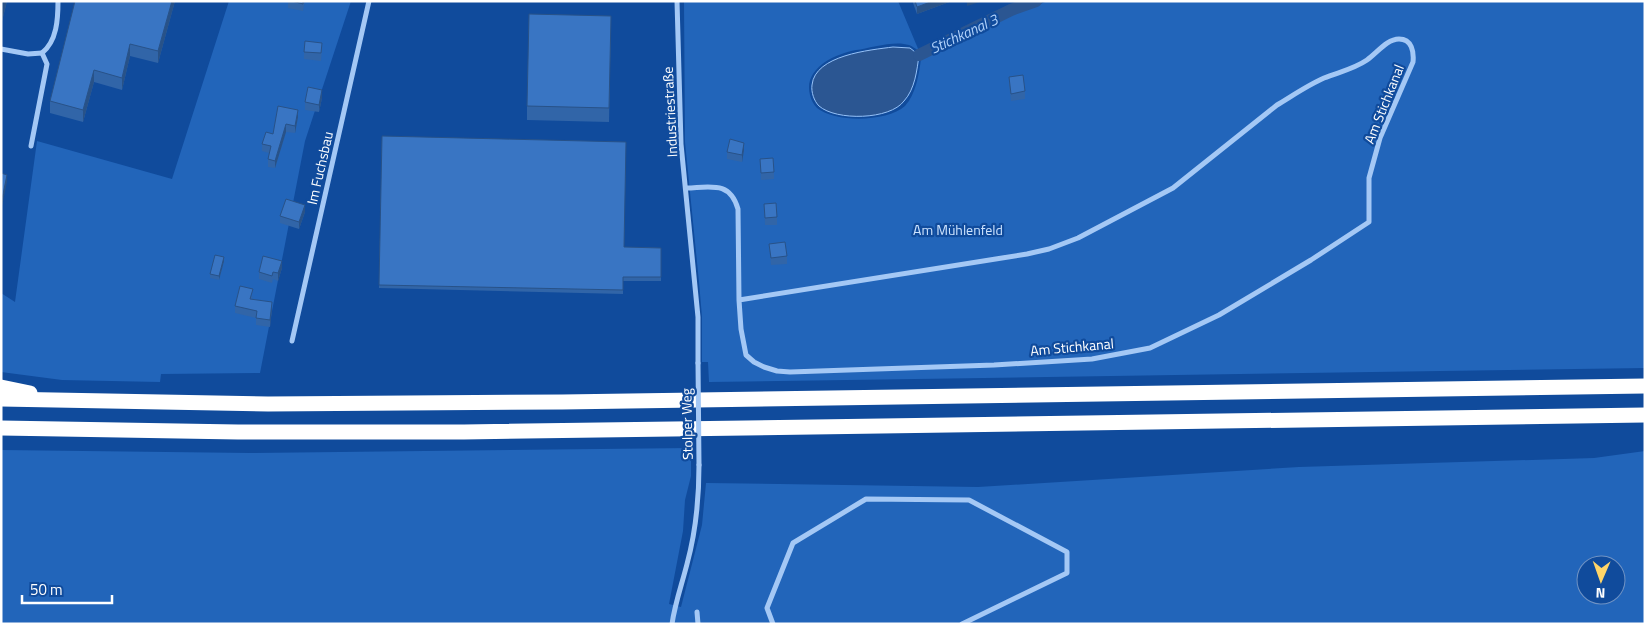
<svg xmlns="http://www.w3.org/2000/svg" width="1646" height="625" viewBox="0 0 1646 625" font-family="'Titillium Web',sans-serif">
  <style>
    .green { fill: #2265ba; fill-rule: evenodd }
    .water { fill: #2b5692; stroke: #96c2f8 }
    .lines { fill: none; stroke-linecap: round; stroke-linejoin: round }
    .canal { stroke: #2b5692; stroke-width: 12 }
    .street { stroke: #a4c8f5; stroke-width: 5 }
    .highway { stroke: #fff; stroke-width: 15 }
    .street-bridge { stroke: #a4c8f5; stroke-width: 5 }
    .wall { fill: #3165a8 }
    .shaded-wall { fill: #285288 }
    .building { fill: #3975c3; stroke: #285288 }
    .labels { text-anchor: middle; stroke-width: 4.5; stroke-linejoin: round; paint-order: stroke }
    .street-label { font-size: 14px; fill: #fff; stroke: #104b9c }
    .park-label { font-size: 14px; fill: #cde3fe; stroke: #104b9c }
    .water-label { font-size: 15px; font-style: italic; fill: #b1d2fb; stroke: #104b9c }
  </style>
  <rect width="100%" height="100%" fill="#104b9c"/>
  <!-- green -->
  <g class="green">
    <polygon points="229,1 351,1 305,141 260,373 161,374 160,382 62,380 1,372 1,293 15,302 37,141 172,179"/>
    <path d="M684 1H898L919 51C916 49 912 46 909 45 895 40 870 48 856 50 834 54 803 69 810 95 811 100 814 105 817 108 836 123 887 122 905 106 916 94 919 74 921 59L1011 15 1048 1H1645V368L709 382 708 362H702V317L699 282 685 142Z"/>
    <path d="M691 448V476L685 500 683 531 669 604 681 607 702 525 706 483 978 487 1299 467 1594 458 1645 451V624H1V450L250 453ZM1586 565H1616V595H1586Z"/>
  </g>
  <!-- water -->
  <path class="water" d="M893 47 910 48 919 55C917 70 915 89 904 101 890 120 836 121 819 106 814 101 811 92 812 85 815 55 870 50 893 47Z"/>
  <g class="lines">
    <!-- canal -->
    <polyline class="canal" points="919,55 1011,10 1036,1"/>
    <!-- street -->
    <g class="street">
      <polyline points="677,1 681,144 698,317 698,363"/>
      <polyline points="1,49 28,54 42,53"/>
      <path d="M31 146 47 64 42 53C57 41 58 19 58 1"/>
      <path d="M687 188C711 187 730 181 738 209L739 300 741 329 746 355 754 362 764 367 777 371 790 372 994 365 1092 359 1150 348 1219 315 1311 260 1369 222V178L1380 138 1413 62C1414 52 1412 39 1399 39 1387 39 1377 53 1367 60 1354 69 1339 72 1324 78 1308 85 1292 96 1277 105L1173 188 1078 238 1049 249 1027 254 739 300"/>
      <polyline points="292,341 369,1"/>
      <polyline points="697,612 698,624"/>
      <path d="M672 624C675 603 682 584 687 564 696 531 699 498 699 465"/>
      <polyline points="773,624 767,608 793,543 866,499 969,500 1067,552 1067,573 962,624"/>
    </g>
    <!-- highway -->
    <g class="highway">
      <polyline points="1,387 30,393"/>
      <polyline points="1,399 268,404 562,402 1645,386"/>
      <polyline points="1,428 238,432 464,432 1645,415"/>
    </g>
    <!-- street-bridge -->
    <polyline class="street-bridge" points="698,363 699,465"/>
  </g>
  <!-- wall -->
  <g class="wall">
    <polygon points="1,1 7,1 2,21 1,21"/>
    <polygon points="175,1 158,63 130,56 122,90 94,82 83,122 50,113 50,101"/>
    <polygon points="288,1 305,1 303,11 288,8"/>
    <polygon points="913,1 952,1 917,14 913,3"/>
    <polygon points="611,16 609,122 527,120 527,106"/>
    <polygon points="322,50 321,61 304,59 304,52"/>
    <polygon points="1009,77 1025,91 1025,99 1011,101 1009,84"/>
    <polygon points="322,98 319,112 305,110 305,102"/>
    <polygon points="278,106 298,117 295,133 286,132 275,168 268,167 268,159 269,153 262,151 262,144 273,134"/>
    <polygon points="382,136 624,247 661,248 661,281 623,281 623,294 379,288"/>
    <polygon points="744,150 742,162 727,159 727,152"/>
    <polygon points="760,159 774,172 774,179 761,180"/>
    <polygon points="764,204 777,217 777,225 765,225"/>
    <polygon points="305,212 299,229 280,223 280,216"/>
    <polygon points="769,244 787,256 787,264 771,265"/>
    <polygon points="224,261 219,280 210,278 210,274"/>
    <polygon points="282,268 278,281 273,279 272,283 259,279 259,272"/>
    <polygon points="253,296 252,299 272,309 270,327 256,325 256,318 235,313 235,306"/>
  </g>
  <!-- shaded-wall -->
  <g class="shaded-wall">
    <polygon points="3,1 7,1 2,21 2,7"/>
    <polygon points="172,1 175,1 158,63 158,51"/>
    <polygon points="933,1 952,1 917,14 917,7"/>
    <polygon points="967,1 980,1 980,2 967,6"/>
    <polygon points="130,44 130,56 122,90 122,78"/>
    <polygon points="94,70 94,82 83,122 83,110"/>
    <polygon points="322,90 322,98 319,112 319,105"/>
    <polygon points="298,110 298,117 295,133 295,126"/>
    <polygon points="286,124 286,132 275,168 275,161"/>
    <polygon points="744,143 744,150 742,162 742,155"/>
    <polygon points="7,175 7,182 2,206 2,199"/>
    <polygon points="305,205 305,212 299,229 299,222"/>
    <polygon points="224,257 224,261 219,280 219,276"/>
    <polygon points="282,261 282,268 278,281 278,273"/>
    <polygon points="272,302 272,309 270,327 270,320"/>
  </g>
  <!-- building -->
  <g class="building">
    <polygon points="1,1 3,1 2,7 1,7"/>
    <polygon points="75,1 172,1 158,51 130,44 122,78 94,70 83,110 50,101"/>
    <polygon points="292,1 303,1 303,4"/>
    <polygon points="915,1 933,1 917,7"/>
    <polygon points="529,14 611,16 609,108 527,106"/>
    <polygon points="305,41 322,43 321,53 304,52"/>
    <polygon points="1023,75 1025,91 1011,94 1009,77"/>
    <polygon points="308,87 322,90 319,105 305,102"/>
    <polygon points="278,106 298,110 295,126 286,124 275,161 268,159 271,146 262,144 266,132 273,134"/>
    <polygon points="382,136 626,142 624,247 661,248 661,277 623,277 623,290 379,285"/>
    <polygon points="730,139 744,143 742,155 727,152"/>
    <polygon points="773,158 774,172 761,173 760,159"/>
    <polygon points="1,173 7,175 2,199 1,199"/>
    <polygon points="286,199 305,205 299,222 280,216"/>
    <polygon points="776,203 777,217 765,218 764,204"/>
    <polygon points="785,242 787,256 771,258 769,244"/>
    <polygon points="215,255 224,257 219,276 210,274"/>
    <polygon points="263,256 282,261 278,273 273,272 272,276 259,272"/>
    <polygon points="240,286 253,289 250,299 272,302 270,320 256,318 257,311 235,306"/>
  </g>
  <g class="labels">
    <!-- street labels -->
    <g class="street-label">
      <text transform="translate(1384 104) rotate(-68)" y="5">Am Stichkanal</text>
      <text transform="translate(670 112) rotate(-93)" y="5">Industriestraße</text>
      <text transform="translate(320 168) rotate(-77)" y="5">Im Fuchsbau</text>
      <text transform="translate(1072 347) rotate(-5)" y="5">Am Stichkanal</text>
      <text transform="translate(687 424) rotate(-91)" y="5">Stolper Weg</text>
    </g>
    <!-- park labels -->
    <g class="park-label">
      <text x="958" y="235">Am Mühlenfeld</text>
    </g>
    <!-- water labels -->
    <g class="water-label">
      <text transform="translate(964 34) rotate(-25)" y="5">Stichkanal 3</text>
    </g>
  </g>
  <!-- border -->
  <rect width="1646" height="625" fill="none" stroke="#ffffff" stroke-width="5"/>
  <!-- north arrow -->
  <g transform="translate(1601 580) rotate(182)"><circle r="24" fill="#104b9c" stroke="#7093c4"/>
  <path d="M0-4L9 19L0 12L-9 19Z" fill="#ffd568"/>
  <text y="-8" font-size="14" font-weight="bold" text-anchor="middle" fill="#ffffff">N</text>
  </g>
  <!-- scale -->
  <path d="M22 595v8h90v-8" fill="none" stroke="#ffffff" stroke-width="2.5"/>
  <text x="30" y="595" font-size="15" fill="#ffffff" stroke="#104b9c" stroke-width="4" paint-order="stroke">50 m</text>
</svg>
